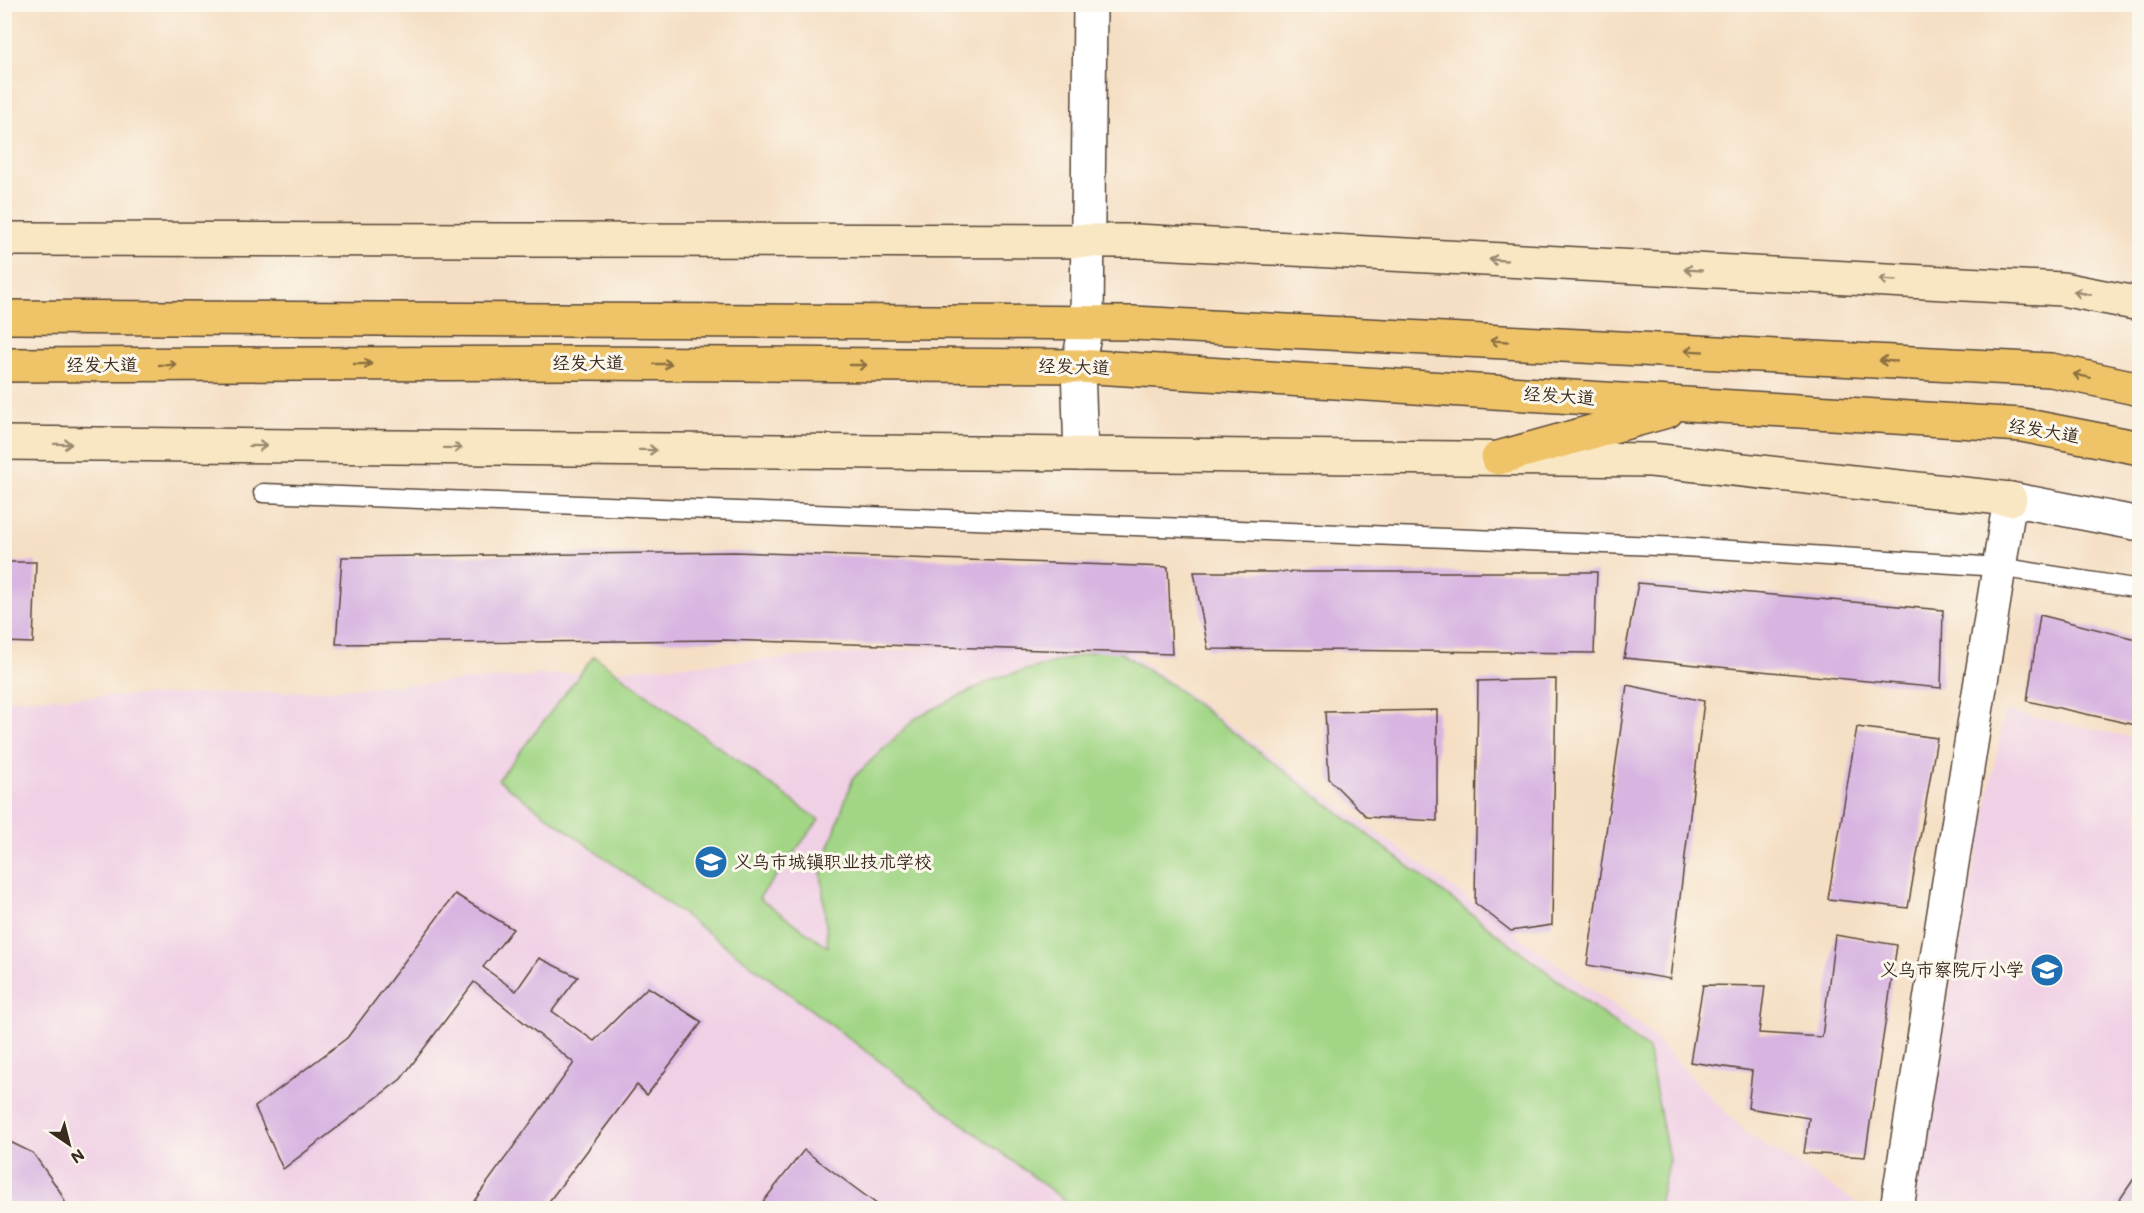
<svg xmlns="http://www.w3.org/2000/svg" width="2144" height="1213" viewBox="0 0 2144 1213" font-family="Mali,'LXGW WenKai TC',sans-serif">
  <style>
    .built { fill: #f0d0e5 }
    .green { fill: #a2d686; stroke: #6e8052; stroke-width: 1.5 }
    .building { fill: #d8b5e1 }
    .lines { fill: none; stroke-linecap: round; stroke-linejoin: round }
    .service-casing { stroke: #574537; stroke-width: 21 }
    .minor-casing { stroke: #574537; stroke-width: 36 }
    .tertiary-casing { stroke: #574537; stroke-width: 36 }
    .secondary-casing { stroke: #574537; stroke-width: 36 }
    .primary-casing { stroke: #574537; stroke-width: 36 }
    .service { stroke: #fff; stroke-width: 18 }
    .minor { stroke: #fff; stroke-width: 33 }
    .tertiary { stroke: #fff; stroke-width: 33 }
    .secondary { stroke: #f9e7c3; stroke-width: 33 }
    .primary { stroke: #efc469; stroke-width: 33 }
    .oneway { stroke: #9a8870 }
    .oneway2 { stroke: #8c6f40 }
    .labels { text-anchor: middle; stroke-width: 6; stroke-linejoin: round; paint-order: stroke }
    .street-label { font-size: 18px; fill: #3b2a1e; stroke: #fbf7ec }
    .poi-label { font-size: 18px; fill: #3b2a1e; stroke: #fbf7ec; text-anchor: start }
  </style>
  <rect width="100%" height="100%" fill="#fbf7ec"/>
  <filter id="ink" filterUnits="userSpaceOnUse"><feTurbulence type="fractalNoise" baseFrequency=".0167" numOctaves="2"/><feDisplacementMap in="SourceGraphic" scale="12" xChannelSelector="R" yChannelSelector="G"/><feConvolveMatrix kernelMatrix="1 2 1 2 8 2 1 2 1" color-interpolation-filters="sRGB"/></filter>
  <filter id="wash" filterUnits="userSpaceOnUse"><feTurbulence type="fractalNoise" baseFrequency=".008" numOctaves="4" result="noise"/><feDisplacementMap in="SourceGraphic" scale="24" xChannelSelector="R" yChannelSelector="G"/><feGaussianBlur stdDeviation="1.35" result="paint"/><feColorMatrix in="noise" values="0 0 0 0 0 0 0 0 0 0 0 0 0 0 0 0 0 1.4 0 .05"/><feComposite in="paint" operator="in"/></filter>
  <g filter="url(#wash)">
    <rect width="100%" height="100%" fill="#f5dfc4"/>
    <!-- built -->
    <g class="built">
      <polygon points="1108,636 1642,1026 1747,1134 1866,1208 5,1208 4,699 313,691"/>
      <polygon points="2005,711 2139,739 2139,1208 1912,1208 1909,1200"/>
    </g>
    <!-- green -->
    <polygon class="green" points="1111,647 1169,683 1648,1049 1669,1160 1658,1208 1075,1208 722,943 498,780 594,656 819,820 759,898 828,947 821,870 853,778 917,717 996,678"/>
    <g id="blocks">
      <!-- building -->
      <g class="building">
        <polygon points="735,552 1168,567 1172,654 723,640 336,644 342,557"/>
        <polygon points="4,562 36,562 33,643 4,642"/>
        <polygon points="1194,572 1597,572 1594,653 1208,649"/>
        <polygon points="1638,583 1943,610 1941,688 1624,658"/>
        <polygon points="2040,615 2140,640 2140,726 2027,701"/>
        <polygon points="1556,679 1552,925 1511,931 1475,903 1478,681"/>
        <polygon points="1627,685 1704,701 1670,979 1587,965"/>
        <polygon points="1437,710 1437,821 1367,817 1329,779 1325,712"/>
        <polygon points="1857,727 1937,738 1908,908 1828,899"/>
        <polygon points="455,894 513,929 483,967 516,991 539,958 578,977 552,1011 594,1041 648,987 702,1022 647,1095 637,1085 544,1208 469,1208 574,1063 474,982 401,1079 283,1169 255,1107 347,1038"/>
        <polygon points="1835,935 1897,945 1865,1157 1804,1153 1809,1118 1748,1108 1752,1071 1690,1062 1703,985 1765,986 1759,1033 1822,1037"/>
        <polygon points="4,1139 33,1153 59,1190 68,1208 4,1208"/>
        <polygon points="804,1150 882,1208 758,1208"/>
        <polygon points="2140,1170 2140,1208 2114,1208"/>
      </g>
    </g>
  </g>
  <g filter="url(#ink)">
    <use href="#blocks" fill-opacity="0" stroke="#574537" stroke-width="1.5"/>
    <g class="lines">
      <!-- service casing -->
      <g class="service-casing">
        <polyline id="service" points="263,493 1684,547 1999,567 2140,589"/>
      </g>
      <!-- minor casing -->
      <g class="minor-casing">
        <g id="minor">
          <polyline points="1078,366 1081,454"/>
          <polyline points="1897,1208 2010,499 2140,524"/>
        </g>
      </g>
      <!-- tertiary casing -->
      <g class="tertiary-casing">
        <polyline id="tertiary" points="1078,366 1087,322 1090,4"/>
      </g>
      <!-- secondary casing -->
      <g class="secondary-casing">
        <g id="secondary">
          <polyline points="4,239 1136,241 2062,289 2140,304"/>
          <polyline points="4,443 1651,460 2010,499"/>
        </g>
      </g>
      <!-- primary casing -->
      <g class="primary-casing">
        <g id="primary">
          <polyline points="4,317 1133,323 2051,370 2140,389"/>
          <polyline points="4,365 578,363 1078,366 2022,425 2140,448"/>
          <polyline points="1498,458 1667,411"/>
        </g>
      </g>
      <!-- service -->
      <use href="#service" class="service"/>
      <!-- minor -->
      <use href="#minor" class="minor"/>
      <!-- tertiary -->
      <use href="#tertiary" class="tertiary"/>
      <!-- secondary -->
      <use href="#secondary" class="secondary"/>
      <!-- primary -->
      <use href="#primary" class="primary"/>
    </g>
    <!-- one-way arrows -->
    <defs><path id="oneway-shaft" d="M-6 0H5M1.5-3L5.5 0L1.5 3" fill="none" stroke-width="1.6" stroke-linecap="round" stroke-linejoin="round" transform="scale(1.5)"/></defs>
    <g class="oneway">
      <use href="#oneway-shaft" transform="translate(1498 260) rotate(-177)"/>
      <use href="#oneway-shaft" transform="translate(1693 270) rotate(-177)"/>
      <use href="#oneway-shaft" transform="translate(1888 280) rotate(-177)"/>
      <use href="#oneway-shaft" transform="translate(2082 293) rotate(-169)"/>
      <use href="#oneway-shaft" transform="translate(63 444) rotate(1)"/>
      <use href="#oneway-shaft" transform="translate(258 446) rotate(1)"/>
      <use href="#oneway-shaft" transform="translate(453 448) rotate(1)"/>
      <use href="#oneway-shaft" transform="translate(648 450) rotate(1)"/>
    </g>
    <g class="oneway2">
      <use href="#oneway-shaft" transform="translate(1499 341) rotate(-177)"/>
      <use href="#oneway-shaft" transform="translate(1694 351) rotate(-177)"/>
      <use href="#oneway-shaft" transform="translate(1888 361) rotate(-177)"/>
      <use href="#oneway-shaft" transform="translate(363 364)"/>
      <use href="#oneway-shaft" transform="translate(663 364)"/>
      <use href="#oneway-shaft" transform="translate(168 365)"/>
      <use href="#oneway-shaft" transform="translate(858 365)"/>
      <use href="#oneway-shaft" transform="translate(2082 376) rotate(-168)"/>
    </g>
  </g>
  <!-- icons -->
  <defs>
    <g id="school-disc" transform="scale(1.725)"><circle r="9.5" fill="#1f6fb2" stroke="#fbf7ec"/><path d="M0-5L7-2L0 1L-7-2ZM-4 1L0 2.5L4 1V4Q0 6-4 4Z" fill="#fff"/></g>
  </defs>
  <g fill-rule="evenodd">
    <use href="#school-disc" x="711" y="862"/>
    <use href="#school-disc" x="2047" y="970"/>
  </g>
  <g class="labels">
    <!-- street labels -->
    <g class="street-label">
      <text x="588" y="369">经发大道</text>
      <text x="102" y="371">经发大道</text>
      <text transform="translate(1074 367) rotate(2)" y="6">经发大道</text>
      <text transform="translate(1559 396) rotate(4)" y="6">经发大道</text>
      <text transform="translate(2044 431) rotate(9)" y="6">经发大道</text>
    </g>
    <!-- poi labels -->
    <g class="poi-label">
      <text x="734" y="868">义乌市城镇职业技术学校</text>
      <text x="2024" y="976" text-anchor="end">义乌市察院厅小学</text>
    </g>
  </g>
  <!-- margin -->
  <rect width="2144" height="1213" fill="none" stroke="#fbf7ec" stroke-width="24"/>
  <!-- north arrow -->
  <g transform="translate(69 1144) rotate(145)" stroke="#fbf7ec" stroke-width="4.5" paint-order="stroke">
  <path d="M0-4.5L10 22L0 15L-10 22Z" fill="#3b2a1e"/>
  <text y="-9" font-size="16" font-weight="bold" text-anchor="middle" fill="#3b2a1e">N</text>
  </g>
</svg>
